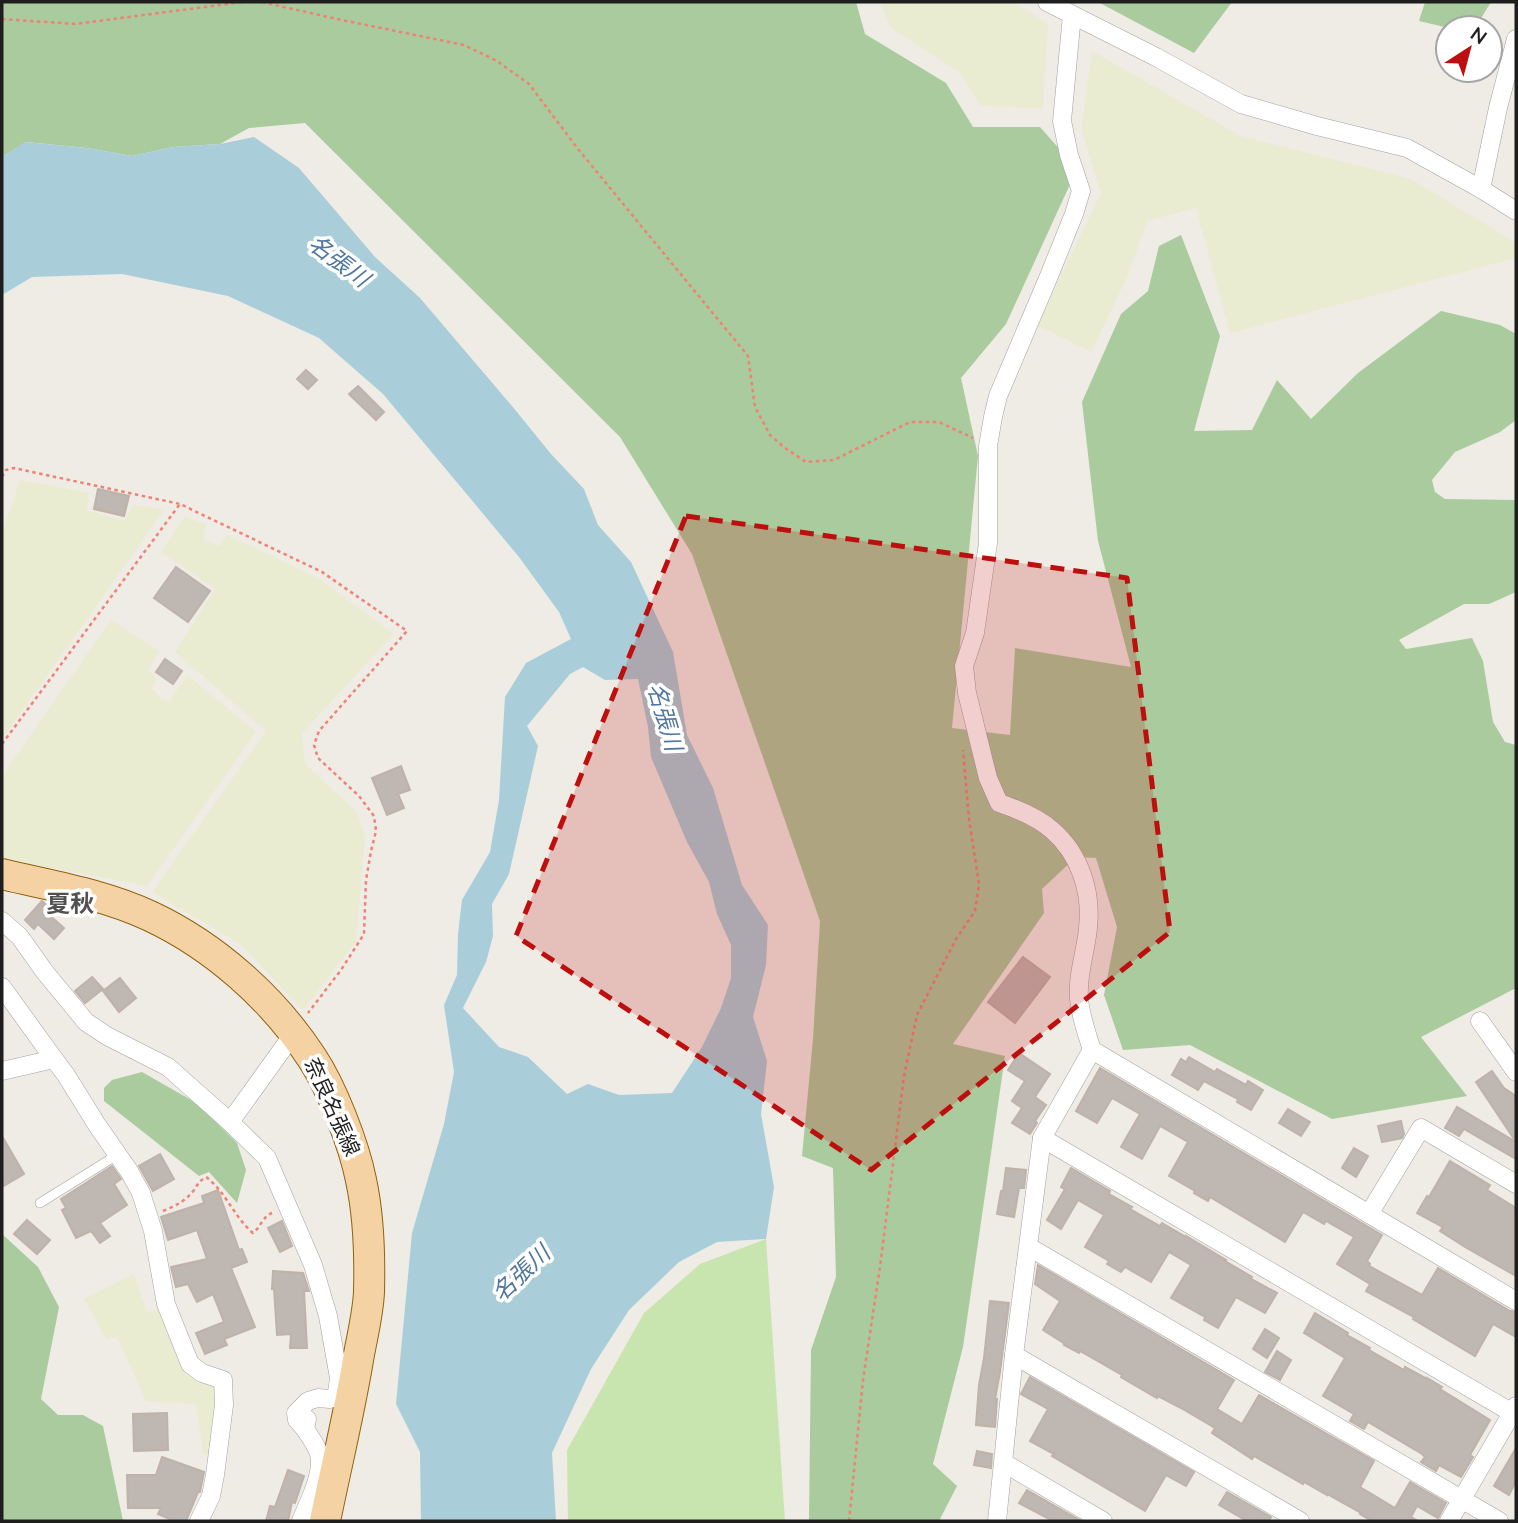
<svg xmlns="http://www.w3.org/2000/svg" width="1518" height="1523" viewBox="0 0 1518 1523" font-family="Mulish,'Noto Sans JP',sans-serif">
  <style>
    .farmland { fill: #eaecd2 }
    .grass { fill: #c9e5af }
    .forest { fill: #aacb9d }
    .water { fill: #a9ced9; fill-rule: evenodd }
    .building { fill: #bfb7b2; stroke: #bfb2a9; stroke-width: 2 }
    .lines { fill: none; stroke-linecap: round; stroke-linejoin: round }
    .lane-casing { stroke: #a2a2a2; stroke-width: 10 }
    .street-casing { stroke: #a2a2a2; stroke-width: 19 }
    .primary-casing { stroke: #8e620b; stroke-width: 32 }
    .path { stroke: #ef8275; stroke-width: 2.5; stroke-dasharray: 3.5 3.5; stroke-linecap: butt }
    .lane { stroke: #fff; stroke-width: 9 }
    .street { stroke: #fff; stroke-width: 18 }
    .primary { stroke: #f5d2a4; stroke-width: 30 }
    .marked { fill: #be0f0f; fill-opacity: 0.2; stroke: #be0f0f; stroke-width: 5; stroke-dasharray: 14 9; stroke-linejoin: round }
    .labels { text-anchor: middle; stroke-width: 7; stroke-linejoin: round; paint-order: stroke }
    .street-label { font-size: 21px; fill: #1e1e1e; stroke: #fff }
    .water-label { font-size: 23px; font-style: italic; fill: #4f77a0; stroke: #fff }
    .quarter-label { font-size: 24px; font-weight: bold; fill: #515151; stroke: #fff }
  </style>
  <rect width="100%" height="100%" fill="#efebe5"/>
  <!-- farmland -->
  <g class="farmland">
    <polygon points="880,2 1015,2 1048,24 1043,109 980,105 960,73 890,27"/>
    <polygon points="1092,51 1241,136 1411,179 1516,243 1516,258 1230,333 1196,208 1147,221 1129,273 1091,352 1037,325 1101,193 1081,129"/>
    <polygon points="20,480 89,493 87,511 125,521 133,504 164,510 2,739 2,534"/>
    <polygon points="184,517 206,524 204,540 220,546 227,535 318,578 394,634 302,733 305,764 357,812 365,836 356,942 303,1010 240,944 152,892 266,731 175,652 215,589 161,552"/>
    <polygon points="111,620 159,651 149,670 156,679 152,689 162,699 170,701 187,675 256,732 147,886 2,859 2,776"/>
    <polygon points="134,1274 147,1313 162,1307 218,1396 213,1455 203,1454 196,1404 146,1401 117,1336 107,1340 84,1299"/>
  </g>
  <!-- grass -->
  <polygon class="grass" points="766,1239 785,1521 568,1521 567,1450 644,1313 700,1264"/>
  <!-- forest -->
  <g class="forest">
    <polygon points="2,2 856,2 865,34 946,83 973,127 1040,127 1077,169 1006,324 961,378 978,456 952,728 1010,735 1015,648 1131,667 1098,541 1082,402 1121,314 1148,291 1159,246 1181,235 1220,336 1194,431 1252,430 1277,380 1311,419 1358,373 1441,311 1500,325 1516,334 1516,420 1500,432 1455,452 1432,480 1435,492 1445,499 1516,500 1516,592 1489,604 1464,604 1399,640 1406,649 1472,638 1483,661 1493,722 1505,742 1516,745 1516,988 1421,1037 1467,1096 1332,1119 1190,1045 1123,1050 1104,995 1117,927 1096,858 1076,857 1042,889 1044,913 953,1044 1005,1056 963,1347 933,1464 957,1486 939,1521 809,1521 811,1350 836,1277 833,1168 802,1156 813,1039 820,921 692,554 620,437 305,123 249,128 220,144 173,147 132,156 87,148 26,142 2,157"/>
    <polygon points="1098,2 1232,2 1194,53"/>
    <polygon points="1425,2 1491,2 1475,28 1449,28 1419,21"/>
    <polygon points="142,1072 198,1104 237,1143 246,1170 237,1203 209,1172 199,1176 104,1101 104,1088 112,1080"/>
    <polygon points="2,1234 38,1267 59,1307 41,1399 58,1415 83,1415 103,1426 123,1521 2,1521"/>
  </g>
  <!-- water -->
  <path class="water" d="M254 137 299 168 375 257 420 298 512 406 551 454 584 489 598 525 631 562 673 652 687 735 713 788 742 885 768 925 766 965 753 1017 767 1061 761 1114 774 1187 766 1239 717 1242 679 1262 629 1310 591 1369 552 1453 556 1521H421L420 1452 396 1404 412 1233 444 1124 454 1072 444 1005 457 975 458 934 462 900 490 852 499 800 505 697 526 663 571 639 559 612 519 557 470 498 383 394 319 338 228 296 122 274 32 277 2 295V157L25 142 87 148 132 156 173 147 220 144ZM583 667 605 680 638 679 648 727 651 757 687 842 709 882 717 914 731 945V978L721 1008 702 1047 672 1093 619 1095 588 1084 567 1094 528 1057 499 1047 463 1008 486 962 493 936 492 904 509 874 538 746 527 726 570 674Z"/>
  <!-- building -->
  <g class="building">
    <polygon points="306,370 317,380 308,389 297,379"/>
    <polygon points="358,386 384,412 376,420 349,394"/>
    <polygon points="98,489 129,496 124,516 94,509"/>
    <polygon points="176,567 210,591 188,622 154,598"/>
    <polygon points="165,659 182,671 173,684 156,672"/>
    <polygon points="401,766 410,790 398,794 404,808 387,815 372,778"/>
    <polygon points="42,901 52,910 48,914 64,928 54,939 38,924 34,929 25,920"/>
    <polygon points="1023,957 1050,977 1015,1023 988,1002"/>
    <polygon points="92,977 103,989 85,1003 75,991"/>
    <polygon points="120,978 136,998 119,1012 103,991"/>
    <polygon points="1019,1053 1050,1074 1035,1097 1046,1105 1035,1121 1037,1123 1030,1134 1012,1123 1022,1108 1012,1101 1025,1081 1008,1070"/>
    <polygon points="1189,1057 1215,1072 1217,1069 1246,1085 1248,1081 1263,1090 1251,1110 1237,1102 1238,1099 1204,1081 1198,1090 1172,1075 1181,1059 1186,1062"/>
    <polygon points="1100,1068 1382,1235 1367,1261 1370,1264 1369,1266 1422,1295 1438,1268 1510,1311 1516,1312 1516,1337 1493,1324 1475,1356 1413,1319 1414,1317 1366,1291 1370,1284 1337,1264 1354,1237 1326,1221 1324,1224 1303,1212 1285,1242 1210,1197 1208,1201 1194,1193 1195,1191 1169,1176 1188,1142 1160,1126 1142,1159 1121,1147 1140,1114 1112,1098 1097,1123 1076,1111"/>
    <polygon points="1492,1071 1504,1088 1516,1096 1516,1159 1464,1129 1459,1136 1445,1128 1457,1107 1516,1142 1476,1082"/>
    <polygon points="1288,1109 1310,1122 1301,1136 1279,1123"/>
    <polygon points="1401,1121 1404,1134 1402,1138 1382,1142 1378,1126"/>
    <polygon points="2,1136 24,1174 2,1187"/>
    <polygon points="1354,1148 1368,1156 1356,1177 1342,1168"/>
    <polygon points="160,1154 174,1179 153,1191 139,1166"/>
    <polygon points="1450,1161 1490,1185 1487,1190 1516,1208 1516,1276 1465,1247 1440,1231 1443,1227 1417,1213 1427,1196 1429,1197"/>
    <polygon points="112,1166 121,1179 114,1184 127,1205 100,1223 110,1236 100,1243 91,1231 76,1238 62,1210 66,1208 61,1199"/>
    <polygon points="1006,1168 1026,1170 1024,1188 1019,1188 1014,1217 997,1214 1001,1191 1003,1191"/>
    <polygon points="1071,1168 1110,1191 1109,1194 1132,1207 1130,1209 1160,1226 1162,1223 1186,1237 1186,1236 1226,1260 1225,1261 1252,1277 1251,1279 1277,1293 1265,1313 1236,1297 1218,1328 1204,1320 1205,1317 1171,1298 1191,1265 1169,1252 1151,1282 1125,1267 1121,1272 1107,1264 1109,1261 1085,1247 1104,1215 1078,1200 1061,1229 1047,1220 1065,1189 1061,1187"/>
    <polygon points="218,1190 239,1250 242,1249 247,1262 231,1268 255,1327 224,1339 227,1345 205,1354 196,1333 224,1322 213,1294 197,1302 188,1284 176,1287 171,1267 207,1259 197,1230 168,1240 161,1217 204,1203 202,1196"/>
    <polygon points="27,1220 50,1240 37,1254 14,1234"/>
    <polygon points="282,1221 292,1246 280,1252 268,1228"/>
    <polygon points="1038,1265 1234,1380 1217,1409 1242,1424 1259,1395 1374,1461 1360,1487 1395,1508 1410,1482 1446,1503 1438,1518 1417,1506 1411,1517 1418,1521 1372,1521 1360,1514 1361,1513 1327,1494 1327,1495 1304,1482 1303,1484 1254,1456 1252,1459 1212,1433 1215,1428 1181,1408 1158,1396 1157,1398 1136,1386 1121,1377 1122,1375 1080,1351 1079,1353 1064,1345 1065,1344 1043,1330 1060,1301 1035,1284"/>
    <polygon points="273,1271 303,1273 309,1291 304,1291 307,1348 290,1348 291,1334 277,1335 274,1289 272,1289"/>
    <polygon points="990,1301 1009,1303 1000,1372 995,1399 997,1399 995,1427 976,1425 979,1385 984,1358"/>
    <polygon points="1315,1313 1348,1333 1347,1335 1370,1348 1369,1350 1404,1370 1405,1367 1427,1379 1427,1378 1442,1387 1440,1389 1490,1420 1470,1455 1473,1457 1461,1477 1439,1465 1436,1471 1421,1462 1425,1457 1422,1454 1368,1422 1364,1429 1350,1421 1354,1414 1323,1396 1345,1358 1304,1333"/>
    <polygon points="1265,1329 1279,1338 1267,1358 1253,1349"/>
    <polygon points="1277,1351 1291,1360 1280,1380 1265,1372"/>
    <polygon points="1030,1377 1194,1472 1186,1486 1166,1475 1145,1511 1052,1456 1054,1454 1030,1441 1048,1409 1021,1394"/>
    <polygon points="167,1413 168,1450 134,1451 133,1414"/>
    <polygon points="1516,1448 1516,1481 1509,1495 1494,1486"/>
    <polygon points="977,1451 992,1454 991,1468 974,1465"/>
    <polygon points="162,1457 204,1472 200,1492 198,1492 186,1521 174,1521 158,1514 161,1508 128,1508 127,1475 156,1475"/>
    <polygon points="288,1470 304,1476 295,1503 292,1502 288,1521 266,1521 270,1506 275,1507"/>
    <polygon points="1027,1490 1081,1521 1053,1521 1019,1503"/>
    <polygon points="1227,1492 1271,1517 1269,1521 1247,1521 1219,1505"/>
  </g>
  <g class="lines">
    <!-- lane casing -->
    <g class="lane-casing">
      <polyline id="lane" points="40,1203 109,1160 117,1152"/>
    </g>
    <!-- street casing -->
    <g class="street-casing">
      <g id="street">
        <polyline points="1047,2 1156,57 1241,104 1317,126 1407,148 1481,189 1516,211"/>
        <path d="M1072 15 1062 121 1069 155 1081 191 1074 214 1049 276 998 396 993 417 988 446V543L975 633 964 666 967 693 988 778 999 803C1017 809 1037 817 1052 830 1080 854 1092 892 1088 928 1086 951 1077 975 1079 998 1080 1015 1087 1034 1092 1050L1516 1301"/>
        <polyline points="1481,189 1498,108 1516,39"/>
        <polyline points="2,921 20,937 44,971 86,1022 107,1036 168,1067 230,1122 267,1158 313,1265 328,1316 339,1378 337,1393 335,1397 330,1399 318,1398 308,1401 296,1413 297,1420 305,1429"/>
        <polyline points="2,987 54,1059"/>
        <polyline points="1480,1021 1516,1072"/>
        <polyline points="2,1071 54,1059 66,1075 97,1125 129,1171 141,1193 153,1231 166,1304 190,1364 202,1373 223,1380 224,1405 215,1475 211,1496 199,1521"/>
        <polyline points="230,1122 294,1033"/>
        <polyline points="1042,1138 1516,1415"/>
        <polyline points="1369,1214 1421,1128 1516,1184"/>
        <polyline points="1029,1247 1499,1521"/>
        <polyline points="1014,1355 1300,1521"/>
        <polyline points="1004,1463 1103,1521"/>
        <path d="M301 1521C308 1503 324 1474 319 1454 317 1446 310 1437 305 1429L307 1419"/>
        <polyline points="997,1521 1014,1355 1042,1138 1092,1050"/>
        <polyline points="1449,1521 1516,1406"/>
      </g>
    </g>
    <!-- primary casing -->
    <g class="primary-casing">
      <path id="primary" d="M2 874C52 886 103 894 150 916 214 946 273 998 312 1058 332 1088 354 1145 361 1180 369 1217 370 1255 369 1292 368 1314 362 1337 358 1360 349 1414 336 1467 325 1521"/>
    </g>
    <!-- path -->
    <g class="path">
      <polyline points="262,2 337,19 464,45 497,61 529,84 578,149 748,356 755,407 770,435 785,448 806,462 834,460 910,422 939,422 973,438"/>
      <polyline points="2,19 75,24 243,2"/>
      <polyline points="2,477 6,470 14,468 180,504 322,572 407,631 319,731 314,745 318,758 359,796 374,816 376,831 371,851 366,880 364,934 341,970 308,1013"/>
      <polyline points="2,744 180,504"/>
      <path d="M163 1211C175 1206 186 1201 194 1190 198 1184 199 1181 206 1177 226 1192 234 1217 253 1233 261 1227 262 1217 272 1213"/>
      <polyline points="849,1521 863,1380 880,1267 904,1076 917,1015 956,939 975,911 979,884 969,819 963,750"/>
    </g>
    <!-- lane -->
    <use href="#lane" class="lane"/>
    <!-- street -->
    <use href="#street" class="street"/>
    <!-- primary -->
    <use href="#primary" class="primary"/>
  </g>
  <!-- marked area -->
  <path class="marked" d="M686 516 1127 578 1170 932 871 1170 516 936Z"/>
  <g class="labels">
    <!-- street labels -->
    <g class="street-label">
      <text transform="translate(332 1107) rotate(66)" y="7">奈良名張線</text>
    </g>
    <!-- water labels -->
    <g class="water-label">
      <text transform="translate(339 261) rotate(37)" y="8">名張川</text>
      <text transform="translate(665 717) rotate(74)" y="8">名張川</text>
      <text transform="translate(521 1273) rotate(-43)" y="8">名張川</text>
    </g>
    <!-- quarter labels -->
    <g class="quarter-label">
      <text x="70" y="912">夏秋</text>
    </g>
  </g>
  <!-- border -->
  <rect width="1518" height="1523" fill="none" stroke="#1e1e1e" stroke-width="7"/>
  <!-- north arrow -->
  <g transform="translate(1469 49) rotate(36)"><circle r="33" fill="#ffffff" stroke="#a5a5a5" stroke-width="2"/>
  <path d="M0-5L12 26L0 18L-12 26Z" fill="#be0f0f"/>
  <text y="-10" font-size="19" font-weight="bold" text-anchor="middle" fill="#1e1e1e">N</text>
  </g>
</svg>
